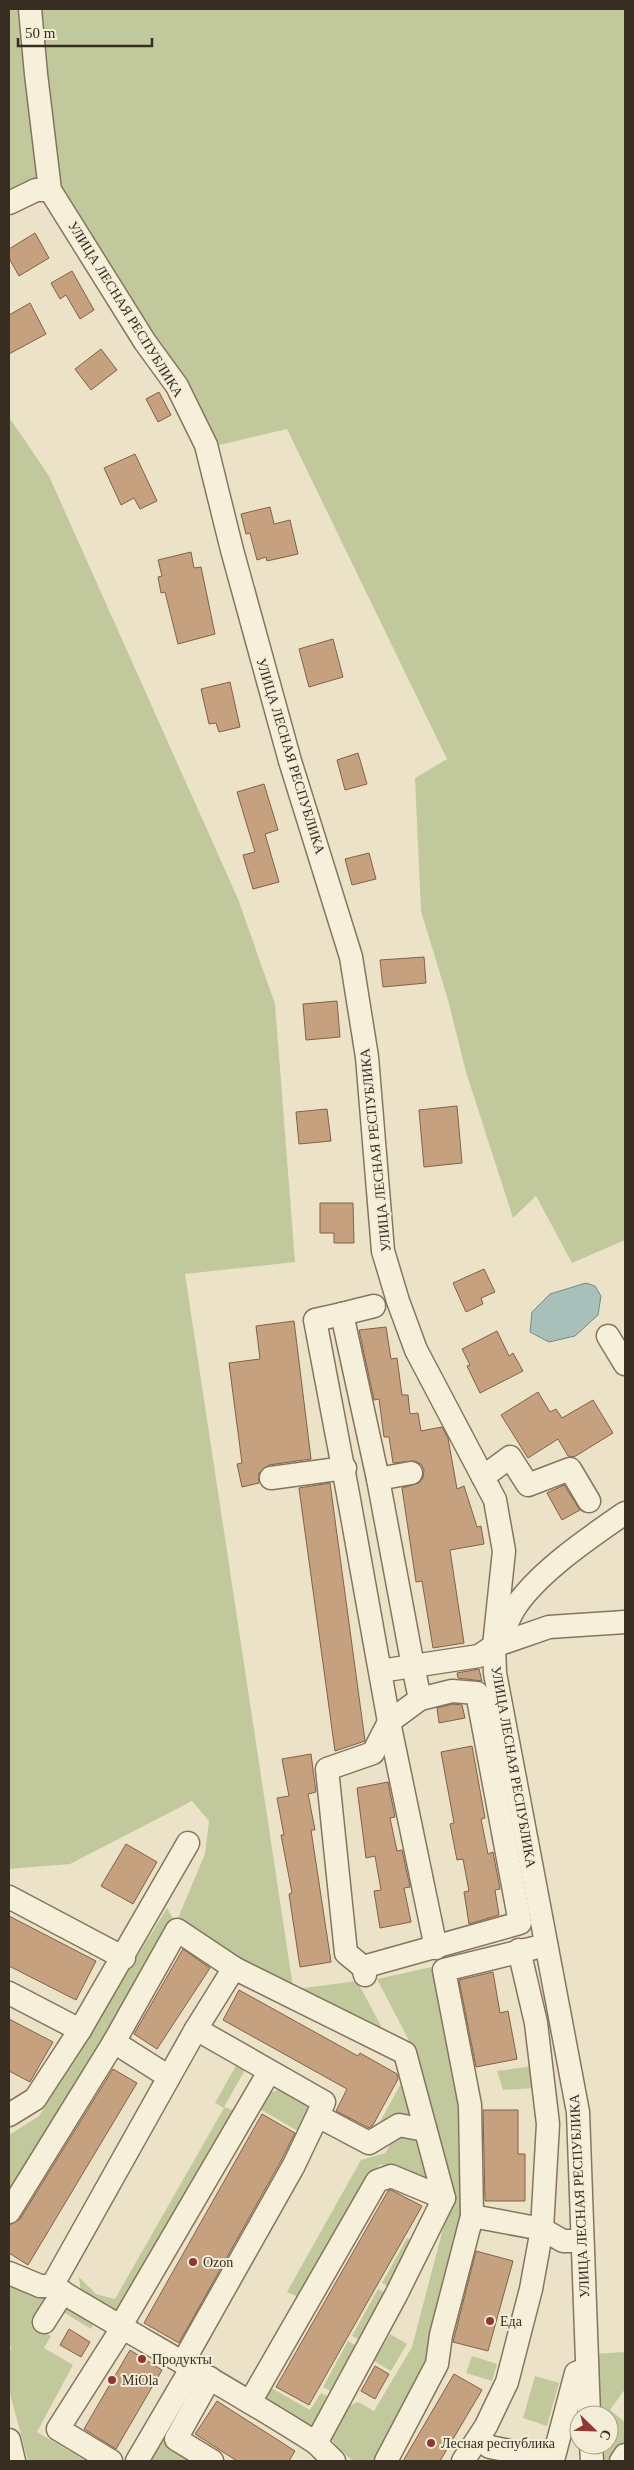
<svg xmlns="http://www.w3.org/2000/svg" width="634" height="2470" viewBox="0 0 634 2470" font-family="'Times New Roman',serif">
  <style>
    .green { fill: #c1c99c }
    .water { fill: #a8bfba; stroke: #6f8d87 }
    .building { fill: #c6a180; stroke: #836146 }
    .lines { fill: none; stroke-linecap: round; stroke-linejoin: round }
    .minor-casing { stroke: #86755e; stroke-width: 25 }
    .minor { stroke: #f6f0da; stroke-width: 22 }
    .poi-dot { fill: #903733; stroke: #f3ecd7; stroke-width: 2 }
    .labels { text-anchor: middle; stroke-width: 4; stroke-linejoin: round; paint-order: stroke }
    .street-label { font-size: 14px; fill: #372d21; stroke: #f3ecd7 }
    .poi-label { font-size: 14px; fill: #372d21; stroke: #f3ecd7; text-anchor: start }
  </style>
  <rect width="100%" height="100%" fill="#ebe2c8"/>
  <!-- green -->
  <g class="green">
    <polygon points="9,9 625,9 625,1240 572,1263 536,1196 513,1218 466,1072 448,1000 421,911 415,778 447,759 287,429 215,446 44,198 9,215"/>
    <path d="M9 417 49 476 238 899 275 1004 295 1262 185 1274 293 1987C268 1973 191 1938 178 1918L205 1854 209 1821 192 1801 70 1864 9 1869Z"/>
    <polygon points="167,1908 176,1924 9,2201 9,2135 39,2116"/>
    <polygon points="436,1966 460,2076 466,2203 429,2367 375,2461 353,2461 338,2448 327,2433 339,2410 358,2402 374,2411 412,2347 450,2202 415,2052 377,1979"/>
    <polygon points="357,1981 381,2026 376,2033 296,1989"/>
    <polygon points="237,2064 245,2070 224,2107 235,2111 120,2309 107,2309 81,2294 79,2277 96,2294 115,2299 224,2108 215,2103"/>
    <polygon points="533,2066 536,2088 503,2090 497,2071"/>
    <polygon points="405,2076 418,2122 374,2133"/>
    <polygon points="281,2089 307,2102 311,2114 303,2128 296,2130 260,2109 267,2094"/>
    <polygon points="396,2136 421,2139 427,2182 419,2184 381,2164 368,2175 303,2299 287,2292 361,2160 385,2153"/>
    <polygon points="407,2238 415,2243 391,2288 382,2283"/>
    <polygon points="9,2281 49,2296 31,2325 51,2336 44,2348 73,2365 37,2432 86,2461 28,2461 9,2390 9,2350 11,2349 9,2340"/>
    <polygon points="378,2289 388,2294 362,2341 352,2336"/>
    <polygon points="63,2300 97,2319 91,2329 58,2309"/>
    <polygon points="390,2334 407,2344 391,2371 374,2361"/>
    <polygon points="348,2341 359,2347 334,2393 323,2387"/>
    <polygon points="625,2352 625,2389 610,2410 625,2422 625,2445 615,2461 600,2461 599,2445 609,2445 609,2415 597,2415 593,2354"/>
    <polygon points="472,2356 497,2364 492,2381 466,2373"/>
    <polygon points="535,2376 559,2383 547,2426 523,2418"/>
    <polygon points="192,2381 167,2441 199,2461 145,2461"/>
    <polygon points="266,2385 310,2410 321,2393 331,2398 313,2436 257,2400"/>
  </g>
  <!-- water -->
  <polygon class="water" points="586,1283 595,1286 601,1296 598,1315 575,1336 549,1342 530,1332 532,1312 550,1294"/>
  <!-- building -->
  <g class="building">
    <polygon points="35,233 49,258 19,276 9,258 9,249"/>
    <polygon points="72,271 94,310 80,319 66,295 60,299 51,283"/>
    <polygon points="30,303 46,334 9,354 9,315"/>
    <polygon points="101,349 117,370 91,390 75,369"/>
    <polygon points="159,392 171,415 158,422 146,399"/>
    <polygon points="135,454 157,501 140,509 134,498 121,505 104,468"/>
    <polygon points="270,507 274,524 290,520 298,554 267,561 266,557 257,560 250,533 246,534 241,514"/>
    <polygon points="191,552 194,568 201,567 215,634 178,644 165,592 161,593 158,577 162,576 158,560"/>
    <polygon points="333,639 343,677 309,687 299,649"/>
    <polygon points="230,682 240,727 219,732 216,723 209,724 201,689"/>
    <polygon points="358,753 367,784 345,790 337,760"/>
    <polygon points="264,784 278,830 265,834 279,882 253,889 243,855 255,852 237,792"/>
    <polygon points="369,853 376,879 352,885 345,859"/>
    <polygon points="424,957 426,983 383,987 380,960"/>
    <polygon points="337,1001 340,1037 306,1040 303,1004"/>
    <polygon points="457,1106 462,1163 424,1167 419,1110"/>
    <polygon points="327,1109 331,1141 299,1144 296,1112"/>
    <polygon points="320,1203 353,1203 354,1243 334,1243 334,1233 320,1233"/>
    <polygon points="484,1269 495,1292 481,1298 483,1304 466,1312 453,1283"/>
    <polygon points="294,1321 311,1459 269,1465 259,1473 259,1483 242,1487 237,1464 242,1463 229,1363 260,1359 256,1326"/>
    <polygon points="386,1327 391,1359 397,1358 402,1395 408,1395 410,1414 418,1413 421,1431 442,1427 448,1438 457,1489 464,1486 477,1527 481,1526 484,1544 450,1550 464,1643 433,1648 422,1581 416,1582 402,1488 419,1483 423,1478 424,1470 421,1464 415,1461 393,1463 389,1437 384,1437 379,1399 374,1400 359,1330"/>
    <polygon points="497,1331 509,1356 513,1353 523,1371 480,1393 467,1366 470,1365 462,1349"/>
    <polygon points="538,1392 550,1412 556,1409 562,1418 593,1400 613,1433 574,1457 568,1456 558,1439 528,1458 501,1415"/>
    <polygon points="330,1483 365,1741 335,1751 299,1488"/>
    <polygon points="564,1485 580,1510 562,1520 547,1493"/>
    <polygon points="479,1669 482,1681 458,1678 457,1673"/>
    <polygon points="453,1704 462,1705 465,1718 439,1723 437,1708"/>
    <polygon points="472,1746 485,1818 481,1819 488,1854 493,1852 500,1889 495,1890 499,1915 469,1924 464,1892 469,1891 463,1859 457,1860 450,1824 454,1823 441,1752"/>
    <polygon points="311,1754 316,1792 308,1794 315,1830 311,1830 331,1962 300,1967 289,1894 292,1893 281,1835 284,1835 277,1798 289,1796 282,1759"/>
    <polygon points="388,1782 395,1817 390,1818 397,1851 402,1850 410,1887 404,1888 411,1922 380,1928 374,1891 381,1890 375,1856 366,1858 357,1788"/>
    <polygon points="126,1844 157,1862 133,1904 101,1886"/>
    <polygon points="9,1916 96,1961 76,2000 9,1966"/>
    <polygon points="183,1949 210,1968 157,2049 134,2034"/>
    <polygon points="493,1972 500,2013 508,2011 517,2059 476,2067 459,1980"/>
    <polygon points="239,1990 358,2056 360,2053 397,2074 398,2079 373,2125 369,2128 336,2111 347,2089 223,2020"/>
    <polygon points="9,2019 53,2042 30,2082 9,2071"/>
    <polygon points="113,2069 137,2083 28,2265 9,2253 9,2225 20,2219"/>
    <polygon points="483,2110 518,2110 518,2154 525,2154 525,2201 485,2201"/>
    <polygon points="262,2114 295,2133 282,2159 179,2343 144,2323"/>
    <polygon points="391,2190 422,2206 309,2405 276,2387 388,2191"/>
    <polygon points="476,2251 513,2261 488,2351 453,2342"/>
    <polygon points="69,2329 90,2342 81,2357 60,2345"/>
    <polygon points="130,2350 162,2370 116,2449 84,2429"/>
    <polygon points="375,2366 389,2374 375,2399 361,2391"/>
    <polygon points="454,2374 482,2390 440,2461 403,2461"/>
    <polygon points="217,2401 295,2451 289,2461 237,2461 195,2434"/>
  </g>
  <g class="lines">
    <!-- minor casing -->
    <g class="minor-casing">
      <g id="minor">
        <polyline points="30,9 36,74 50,190 145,342 177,386 206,445 232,550 290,761 351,957 367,1057 383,1251 398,1301 416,1350 495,1500 504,1551 494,1646 495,1673 578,2112 589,2415"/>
        <polyline points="9,203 36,190 50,190"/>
        <polyline points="342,1314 374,1306"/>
        <polyline points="608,1336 625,1364"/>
        <polyline points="483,1477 510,1457 528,1485 570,1469 589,1501"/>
        <polyline points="271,1478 345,1468"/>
        <polyline points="378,1479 411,1473"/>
        <path d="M500 1637C505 1628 509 1618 514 1609 537 1573 590 1537 625 1513"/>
        <polyline points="380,1671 413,1666 378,1479 342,1314 315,1320 348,1494 389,1722 436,1948"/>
        <polyline points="9,1897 124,1958"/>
        <polyline points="363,1967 346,1953 327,1769 373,1753 389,1722 420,1699"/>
        <polyline points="365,1975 363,1967 520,1923 477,1693 452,1691 420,1699 413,1666 479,1656 494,1646 549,1627 625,1622"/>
        <polyline points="9,1993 80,2030"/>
        <polyline points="114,2042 169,2077"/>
        <polyline points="9,2115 35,2099 80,2030 188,1843"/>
        <polyline points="318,2116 369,2143 399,2125 425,2130"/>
        <polyline points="9,2212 114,2042 177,1930 234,1968"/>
        <polyline points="472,2216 542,2229 563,2241 582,2241"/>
        <path d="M9 2273 40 2286H52C140 2339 230 2388 316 2443L334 2461"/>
        <polyline points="52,2286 196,2029 234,1968 405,2053 444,2198 396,2295 316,2443"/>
        <polyline points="44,2322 63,2292"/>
        <polyline points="183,2362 294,2165 324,2102 196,2029"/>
        <polyline points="210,2378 176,2439 212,2461"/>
        <polyline points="250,2402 377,2181 391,2176 444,2198"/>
        <polyline points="478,2439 490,2447 553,2460 576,2373 586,2369"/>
        <polyline points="9,2440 14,2461"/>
        <polyline points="591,2445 592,2461"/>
        <polyline points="111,2461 58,2429 119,2333 120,2327 269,2072"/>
        <polyline points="137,2461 192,2367"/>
        <polyline points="386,2461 437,2364 441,2335 472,2216 470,2105 444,1970 546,1945"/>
        <polyline points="463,2461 486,2426 507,2382 531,2289 542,2229 548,2124 536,2023 519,1950"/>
        <polyline points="621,2461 625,2455"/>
      </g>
    </g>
    <!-- minor -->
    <use href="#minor" class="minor"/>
  </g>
  <!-- markers -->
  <g class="poi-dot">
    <circle cx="193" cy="2262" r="5"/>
    <circle cx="490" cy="2321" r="5"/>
    <circle cx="142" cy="2359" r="5"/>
    <circle cx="112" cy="2380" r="5"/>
    <circle cx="431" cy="2443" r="5"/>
  </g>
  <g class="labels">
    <!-- street labels -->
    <g class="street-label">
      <text transform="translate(126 309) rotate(58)" y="5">УЛИЦА ЛЕСНАЯ РЕСПУБЛИКА</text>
      <text transform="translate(291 756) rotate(73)" y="5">УЛИЦА ЛЕСНАЯ РЕСПУБЛИКА</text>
      <text transform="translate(375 1150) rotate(-96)" y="5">УЛИЦА ЛЕСНАЯ РЕСПУБЛИКА</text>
      <text transform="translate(514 1767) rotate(80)" y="5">УЛИЦА ЛЕСНАЯ РЕСПУБЛИКА</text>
      <text transform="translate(579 2196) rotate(-93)" y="5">УЛИЦА ЛЕСНАЯ РЕСПУБЛИКА</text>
    </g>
    <!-- poi labels -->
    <g class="poi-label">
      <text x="203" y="2267">Ozon</text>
      <text x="500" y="2326">Еда</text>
      <text x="152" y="2364">Продукты</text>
      <text x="122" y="2385">MiOla</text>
      <text x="441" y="2448">Лесная республика</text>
    </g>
  </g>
  <!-- border -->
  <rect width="634" height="2470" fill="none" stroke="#372d21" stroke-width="20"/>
  <!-- north arrow -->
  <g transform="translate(594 2430) rotate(113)"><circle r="24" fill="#f3ecd7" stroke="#a8a08e"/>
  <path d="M0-4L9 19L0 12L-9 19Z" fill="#903733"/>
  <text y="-8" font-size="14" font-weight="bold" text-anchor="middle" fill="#372d21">С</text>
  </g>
  <!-- scale -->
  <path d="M18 38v8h134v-8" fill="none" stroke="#372d21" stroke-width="2.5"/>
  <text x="25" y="38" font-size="15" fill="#372d21" stroke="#f3ecd7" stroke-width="4" paint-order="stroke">50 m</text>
</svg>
